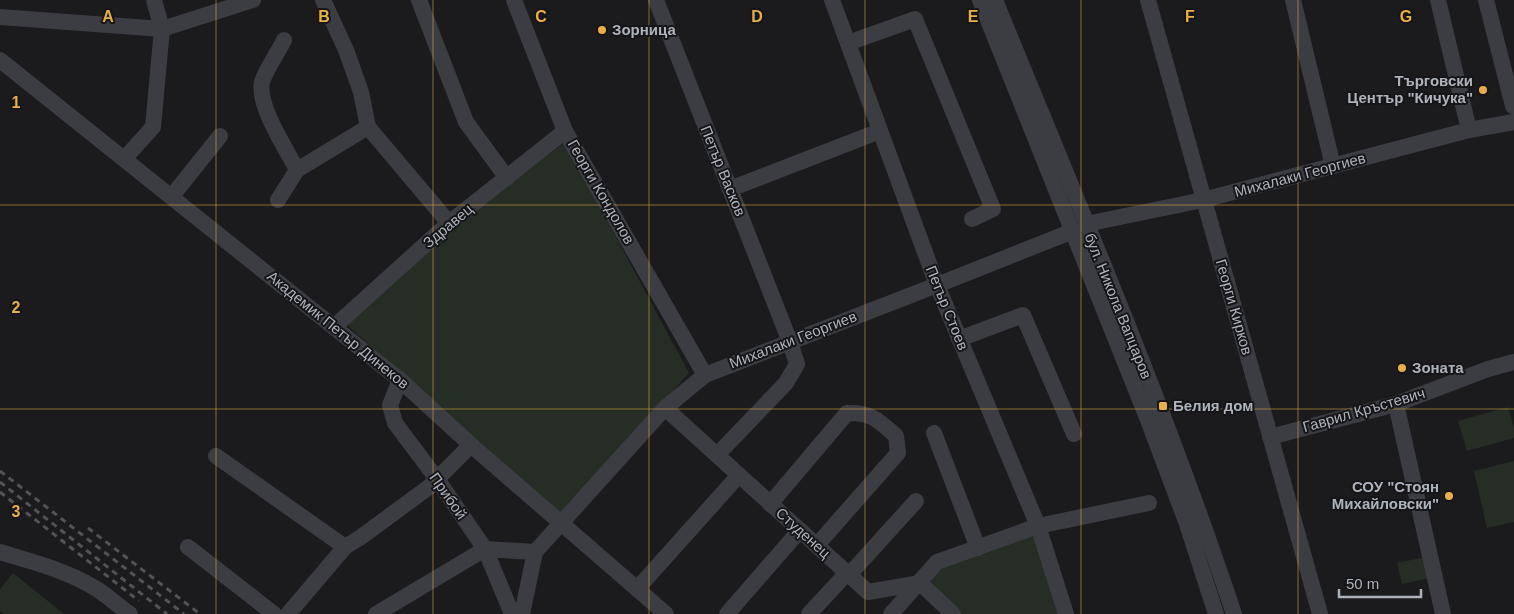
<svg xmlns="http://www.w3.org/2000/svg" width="1514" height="614" viewBox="0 0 1514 614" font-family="Arial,sans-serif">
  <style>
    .green { fill: #252d25 }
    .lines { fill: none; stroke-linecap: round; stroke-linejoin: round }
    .minor { stroke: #3c3d42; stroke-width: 16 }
    .rail { stroke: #515358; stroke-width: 3; stroke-dasharray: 6 5; stroke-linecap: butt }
    .grid { fill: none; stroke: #e8af47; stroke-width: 1; stroke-opacity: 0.55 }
    .poi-dot { fill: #e8af47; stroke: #161618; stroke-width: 2 }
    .labels { text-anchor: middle; stroke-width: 4; stroke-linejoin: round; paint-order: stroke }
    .poi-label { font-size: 15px; font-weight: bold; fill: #aeb2bb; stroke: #161618; text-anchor: start }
    .street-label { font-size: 15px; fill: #aeb2bb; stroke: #161618 }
    .grid-label { font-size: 16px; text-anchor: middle; font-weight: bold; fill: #e8af47; stroke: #161618; stroke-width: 4; stroke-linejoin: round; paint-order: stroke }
  </style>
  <rect width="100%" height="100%" fill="#1b1b1d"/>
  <!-- green -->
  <g class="green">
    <polygon points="565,142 689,373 562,515 347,325 452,228"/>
    <polygon points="1508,407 1514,428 1514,438 1467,451 1458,421"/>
    <polygon points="1514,461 1514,522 1487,528 1474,471"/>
    <polygon points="1038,526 1066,614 953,614 920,583 937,562"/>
    <polygon points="1430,556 1435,577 1402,584 1397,563"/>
    <polygon points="13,573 64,614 3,614 0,611 0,589"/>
  </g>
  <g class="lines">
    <!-- minor -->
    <g class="minor">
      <polyline points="323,0 346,50 361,92 368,127 449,223"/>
      <polyline points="419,0 466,122 507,178"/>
      <polyline points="514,0 565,131 705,375"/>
      <polyline points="656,0 790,342 797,364 786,383 717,455"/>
      <polyline points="832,0 937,285 1038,526 1066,614"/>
      <polyline points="980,0 1148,420 1187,524 1216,614"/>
      <path d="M995 0C1078 203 1165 406 1234 614"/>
      <polyline points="1148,0 1320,614"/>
      <polyline points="1293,0 1333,166"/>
      <polyline points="1438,0 1469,130"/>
      <polyline points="1486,0 1513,106"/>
      <polyline points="0,17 162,29 253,0"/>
      <path d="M284 40C279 51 265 71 262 82 257 106 286 148 297 170"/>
      <polyline points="848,43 915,19 993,209 972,219"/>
      <polyline points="0,60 400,380 471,445 666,614"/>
      <polyline points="125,158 153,127 162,29 154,0"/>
      <polyline points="730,189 880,131"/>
      <polyline points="172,196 220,136"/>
      <polyline points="278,200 297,170 368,127"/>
      <polyline points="1086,224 1203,200 1469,130 1514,122"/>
      <polyline points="335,326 449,223 565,131"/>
      <polyline points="959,339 1023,315 1074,434"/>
      <polyline points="400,380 390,405 395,423 437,479 485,549 512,614"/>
      <polyline points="1396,404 1443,614"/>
      <polyline points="665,408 868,592 920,583 953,614"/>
      <polyline points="934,433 978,548"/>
      <polyline points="1270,437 1396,404 1488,369 1514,362"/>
      <polyline points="216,456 345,547"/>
      <path d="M770 504 847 413C872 412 879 421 896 436L898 453 817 545"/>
      <polyline points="188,547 274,614"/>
      <path d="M0 552C32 562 66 570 95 588 107 595 118 606 130 614"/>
      <polyline points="849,575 916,501"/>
      <polyline points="637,589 739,475"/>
      <polyline points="288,614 345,547 361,537 429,487 471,445"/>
      <polyline points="376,614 485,549 535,552 665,408 705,375 937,285 1073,231"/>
      <polyline points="522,614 535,552"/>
      <polyline points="727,614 800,530"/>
      <polyline points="809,614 847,573"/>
      <polyline points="891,614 937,562 1038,526 1149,503"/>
    </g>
    <!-- rail -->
    <g class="rail">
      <polyline points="0,471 184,614"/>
      <polyline points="0,482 167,614"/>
      <polyline points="0,492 139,601"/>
      <polyline points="88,528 200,614"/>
    </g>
  </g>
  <!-- grid -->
  <path class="grid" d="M216 0V614M433 0V614M649 0V614M865 0V614M1081 0V614M1298 0V614M0 205H1514M0 409H1514"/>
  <!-- markers -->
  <g class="poi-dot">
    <circle cx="602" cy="30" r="5"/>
    <circle cx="1483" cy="90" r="5"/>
    <circle cx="1402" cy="368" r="5"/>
    <rect x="1158" y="401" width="10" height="10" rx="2.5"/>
    <circle cx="1449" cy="496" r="5"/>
  </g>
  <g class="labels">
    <!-- poi labels -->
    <g class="poi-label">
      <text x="612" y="35">Зорница</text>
      <text x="1473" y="86" text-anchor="end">Търговски<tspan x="1473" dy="17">Център "Кичука"</tspan></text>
      <text x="1412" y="373">Зоната</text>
      <text x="1173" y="411">Белия дом</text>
      <text x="1439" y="492" text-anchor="end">СОУ "Стоян<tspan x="1439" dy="17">Михайловски"</tspan></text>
    </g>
    <!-- street labels -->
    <g class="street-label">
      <text transform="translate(723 171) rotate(68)" y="5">Петър Васков</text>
      <text transform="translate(1300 175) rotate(-15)" y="5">Михалаки Георгиев</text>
      <text transform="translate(601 192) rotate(60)" y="5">Георги Кондолов</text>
      <text transform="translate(448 226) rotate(-40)" y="5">Здравец</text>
      <text transform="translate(1118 306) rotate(68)" y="5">бул. Никола Вапцаров</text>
      <text transform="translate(1234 307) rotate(74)" y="5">Георги Кирков</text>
      <text transform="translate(947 308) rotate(68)" y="5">Петър Стоев</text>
      <text transform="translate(338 330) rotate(39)" y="5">Академик Петър Динеков</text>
      <text transform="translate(793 340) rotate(-21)" y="5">Михалаки Георгиев</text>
      <text transform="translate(1364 410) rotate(-16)" y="5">Гаврил Кръстевич</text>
      <text transform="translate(448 496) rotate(55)" y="5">Прибой</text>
      <text transform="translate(803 533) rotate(42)" y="5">Студенец</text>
    </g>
  </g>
  <g class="grid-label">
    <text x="108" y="22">A</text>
    <text x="324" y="22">B</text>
    <text x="541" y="22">C</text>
    <text x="757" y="22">D</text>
    <text x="973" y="22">E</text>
    <text x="1190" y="22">F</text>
    <text x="1406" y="22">G</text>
    <text x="16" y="108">1</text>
    <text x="16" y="313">2</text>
    <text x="16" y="517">3</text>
  </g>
  <!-- scale -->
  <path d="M1339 589v8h82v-8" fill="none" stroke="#aeb2bb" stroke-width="2.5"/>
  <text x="1346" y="589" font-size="15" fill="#aeb2bb" stroke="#161618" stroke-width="4" paint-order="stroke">50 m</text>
</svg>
